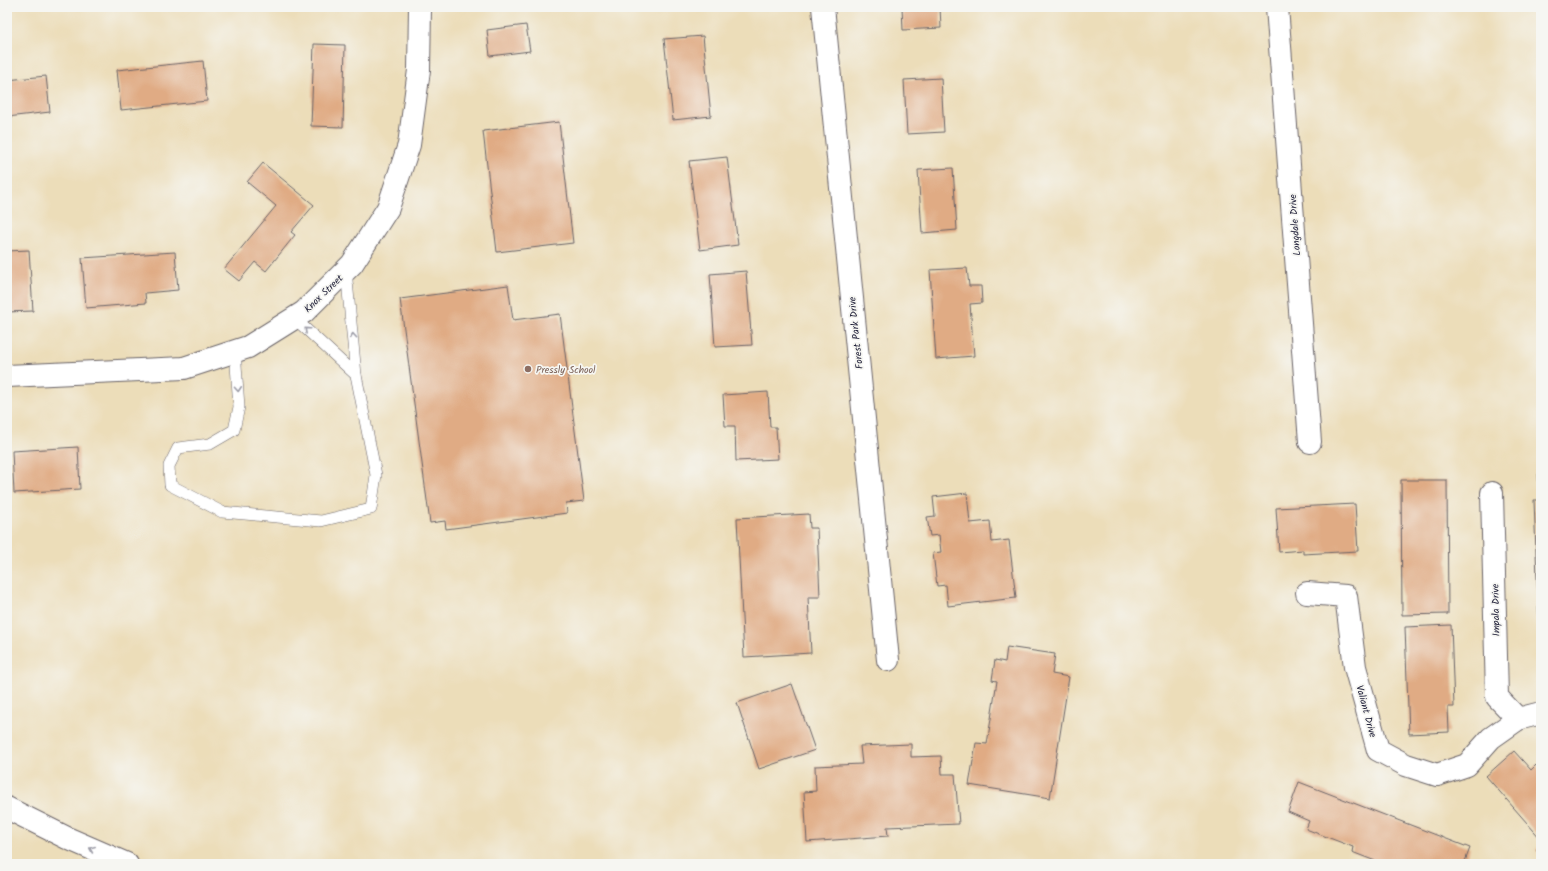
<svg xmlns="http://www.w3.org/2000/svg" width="1548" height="871" viewBox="0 0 1548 871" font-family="Kalam,sans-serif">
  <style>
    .building { fill: #e0ab84 }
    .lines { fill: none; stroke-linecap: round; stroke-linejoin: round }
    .lane-casing { stroke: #696367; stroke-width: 12 }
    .street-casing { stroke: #696367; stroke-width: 24 }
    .highway-casing { stroke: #696367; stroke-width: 24 }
    .lane { stroke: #fff; stroke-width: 11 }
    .street { stroke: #fff; stroke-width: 22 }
    .highway { stroke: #fff; stroke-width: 22 }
    .oneway { stroke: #9c9ca7 }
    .education-dot { fill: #8d6e63; stroke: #f6f6f2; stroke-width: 1.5 }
    .labels { text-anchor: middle; stroke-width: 3.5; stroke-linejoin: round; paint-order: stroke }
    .street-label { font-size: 10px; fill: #22223b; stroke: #f6f6f2 }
    .education-label { font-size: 10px; fill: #785e54; stroke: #f6f6f2; text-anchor: start }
  </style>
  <rect width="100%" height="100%" fill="#f6f6f2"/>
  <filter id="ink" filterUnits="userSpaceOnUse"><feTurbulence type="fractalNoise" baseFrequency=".025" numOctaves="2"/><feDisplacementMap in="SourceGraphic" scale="8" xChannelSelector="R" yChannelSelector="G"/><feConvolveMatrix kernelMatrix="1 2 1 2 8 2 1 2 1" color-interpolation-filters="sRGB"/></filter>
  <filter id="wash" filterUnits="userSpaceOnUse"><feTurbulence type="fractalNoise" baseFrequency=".012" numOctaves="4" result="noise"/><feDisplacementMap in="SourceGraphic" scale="16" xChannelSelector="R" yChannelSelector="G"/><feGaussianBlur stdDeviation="0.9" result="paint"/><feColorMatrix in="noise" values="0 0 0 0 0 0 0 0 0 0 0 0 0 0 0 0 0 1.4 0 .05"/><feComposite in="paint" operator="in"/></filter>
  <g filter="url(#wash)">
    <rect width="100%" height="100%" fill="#ecddb9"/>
    <g id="blocks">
      <!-- building -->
      <g class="building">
        <polygon points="902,7 940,7 941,28 903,30"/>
        <polygon points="526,25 530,51 490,56 487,30"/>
        <polygon points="703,36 711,116 673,120 664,39"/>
        <polygon points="314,44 345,45 343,127 311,126"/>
        <polygon points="203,61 207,101 121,110 117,70"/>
        <polygon points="46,76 50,112 7,117 7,80"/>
        <polygon points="941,78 944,132 907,134 904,80"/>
        <polygon points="559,122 573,243 497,252 483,131"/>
        <polygon points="727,157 738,245 700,250 689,161"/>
        <polygon points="263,163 314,205 291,232 295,235 266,271 255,262 239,281 224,269 276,206 247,182"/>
        <polygon points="953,168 957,230 922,233 918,170"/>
        <polygon points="29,250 33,311 7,312 7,251"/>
        <polygon points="175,252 178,290 145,293 146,303 86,308 82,258"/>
        <polygon points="967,268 969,286 981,286 982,303 970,304 974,356 936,359 930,270"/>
        <polygon points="746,271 752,345 715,347 710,274"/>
        <polygon points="508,285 513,320 560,314 584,501 566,503 567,513 446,529 445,521 430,523 400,299"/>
        <polygon points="768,392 770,427 776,427 778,459 736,461 735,426 725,426 723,395"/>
        <polygon points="78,447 80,489 14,493 12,451"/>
        <polygon points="1538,474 1541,474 1540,656 1534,500 1539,500"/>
        <polygon points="1401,480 1447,480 1448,614 1402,615"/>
        <polygon points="967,493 970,523 990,521 992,542 1009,540 1016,598 948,606 946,585 937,586 933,553 941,552 939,535 930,536 927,517 935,516 933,497"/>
        <polygon points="1355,504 1358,551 1303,554 1303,550 1279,552 1276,508"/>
        <polygon points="809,514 810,528 817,528 820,597 808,597 811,653 744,657 737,518"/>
        <polygon points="1451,625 1454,707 1448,707 1449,732 1409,734 1405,627"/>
        <polygon points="1007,647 1055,654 1052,674 1069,677 1050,798 969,785 976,743 987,744 997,681 992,680 995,660 1005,662"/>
        <polygon points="792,684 815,750 759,769 737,703"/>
        <polygon points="911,744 911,757 941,756 942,774 955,774 959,824 887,827 888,836 807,842 804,792 816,791 815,766 862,764 860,746"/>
        <polygon points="1514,751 1531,770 1536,765 1541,771 1541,839 1486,776"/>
        <polygon points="1299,782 1470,848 1464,864 1383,864 1352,852 1353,847 1306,829 1309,821 1288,812"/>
        <polygon points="1541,845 1541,855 1536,850"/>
      </g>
    </g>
  </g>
  <g filter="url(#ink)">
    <use href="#blocks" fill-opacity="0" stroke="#696367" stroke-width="1"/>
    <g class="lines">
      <!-- lane casing -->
      <g class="lane-casing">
        <g id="lane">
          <polyline points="294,318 356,375"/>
          <polyline points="235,351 239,407 234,430 210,444 178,448 169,466 170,485 222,512 321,521 371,509 376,475 356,375 346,270"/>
        </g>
      </g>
      <!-- street casing -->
      <g class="street-casing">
        <g id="street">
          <polyline points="823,7 888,660"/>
          <polyline points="1277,7 1310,442"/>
          <polyline points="7,376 184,368 248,347 304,312 352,264 388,208 409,145 419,70 420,7"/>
          <polyline points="1492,493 1497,697 1518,719"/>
          <polyline points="1307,593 1346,596 1355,667 1378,750 1406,765 1437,775 1467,765 1491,738 1518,719 1541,713"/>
        </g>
      </g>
      <!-- highway casing -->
      <g class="highway-casing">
        <polyline id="highway" points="7,808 67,838 127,864"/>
      </g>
      <!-- lane -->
      <use href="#lane" class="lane"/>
      <!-- street -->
      <use href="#street" class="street"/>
      <!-- highway -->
      <use href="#highway" class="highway"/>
    </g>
    <!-- one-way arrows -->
    <defs><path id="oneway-chevron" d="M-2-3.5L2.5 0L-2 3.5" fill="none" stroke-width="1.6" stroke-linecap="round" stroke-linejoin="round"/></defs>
    <g class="oneway">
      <use href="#oneway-chevron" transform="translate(307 330) rotate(-138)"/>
      <use href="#oneway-chevron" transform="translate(353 336) rotate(-95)"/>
      <use href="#oneway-chevron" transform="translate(238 389) rotate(86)"/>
      <use href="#oneway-chevron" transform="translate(92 849) rotate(-157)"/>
    </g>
  </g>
  <!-- markers -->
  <circle class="education-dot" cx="528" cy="369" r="4"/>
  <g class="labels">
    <!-- street labels -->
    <g class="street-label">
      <text transform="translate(1294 225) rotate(-94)" y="4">Longdale Drive</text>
      <text transform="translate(323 293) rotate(-44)" y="4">Knox Street</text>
      <text transform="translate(855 333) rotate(-96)" y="4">Forest Park Drive</text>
      <text transform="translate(1495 610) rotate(-91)" y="4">Impala Drive</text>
      <text transform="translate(1367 711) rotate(75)" y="4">Valiant Drive</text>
    </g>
    <!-- education labels -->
    <g class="education-label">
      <text x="536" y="373">Pressly School</text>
    </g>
  </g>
  <!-- margin -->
  <rect width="1548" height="871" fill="none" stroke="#f6f6f2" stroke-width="24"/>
</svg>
